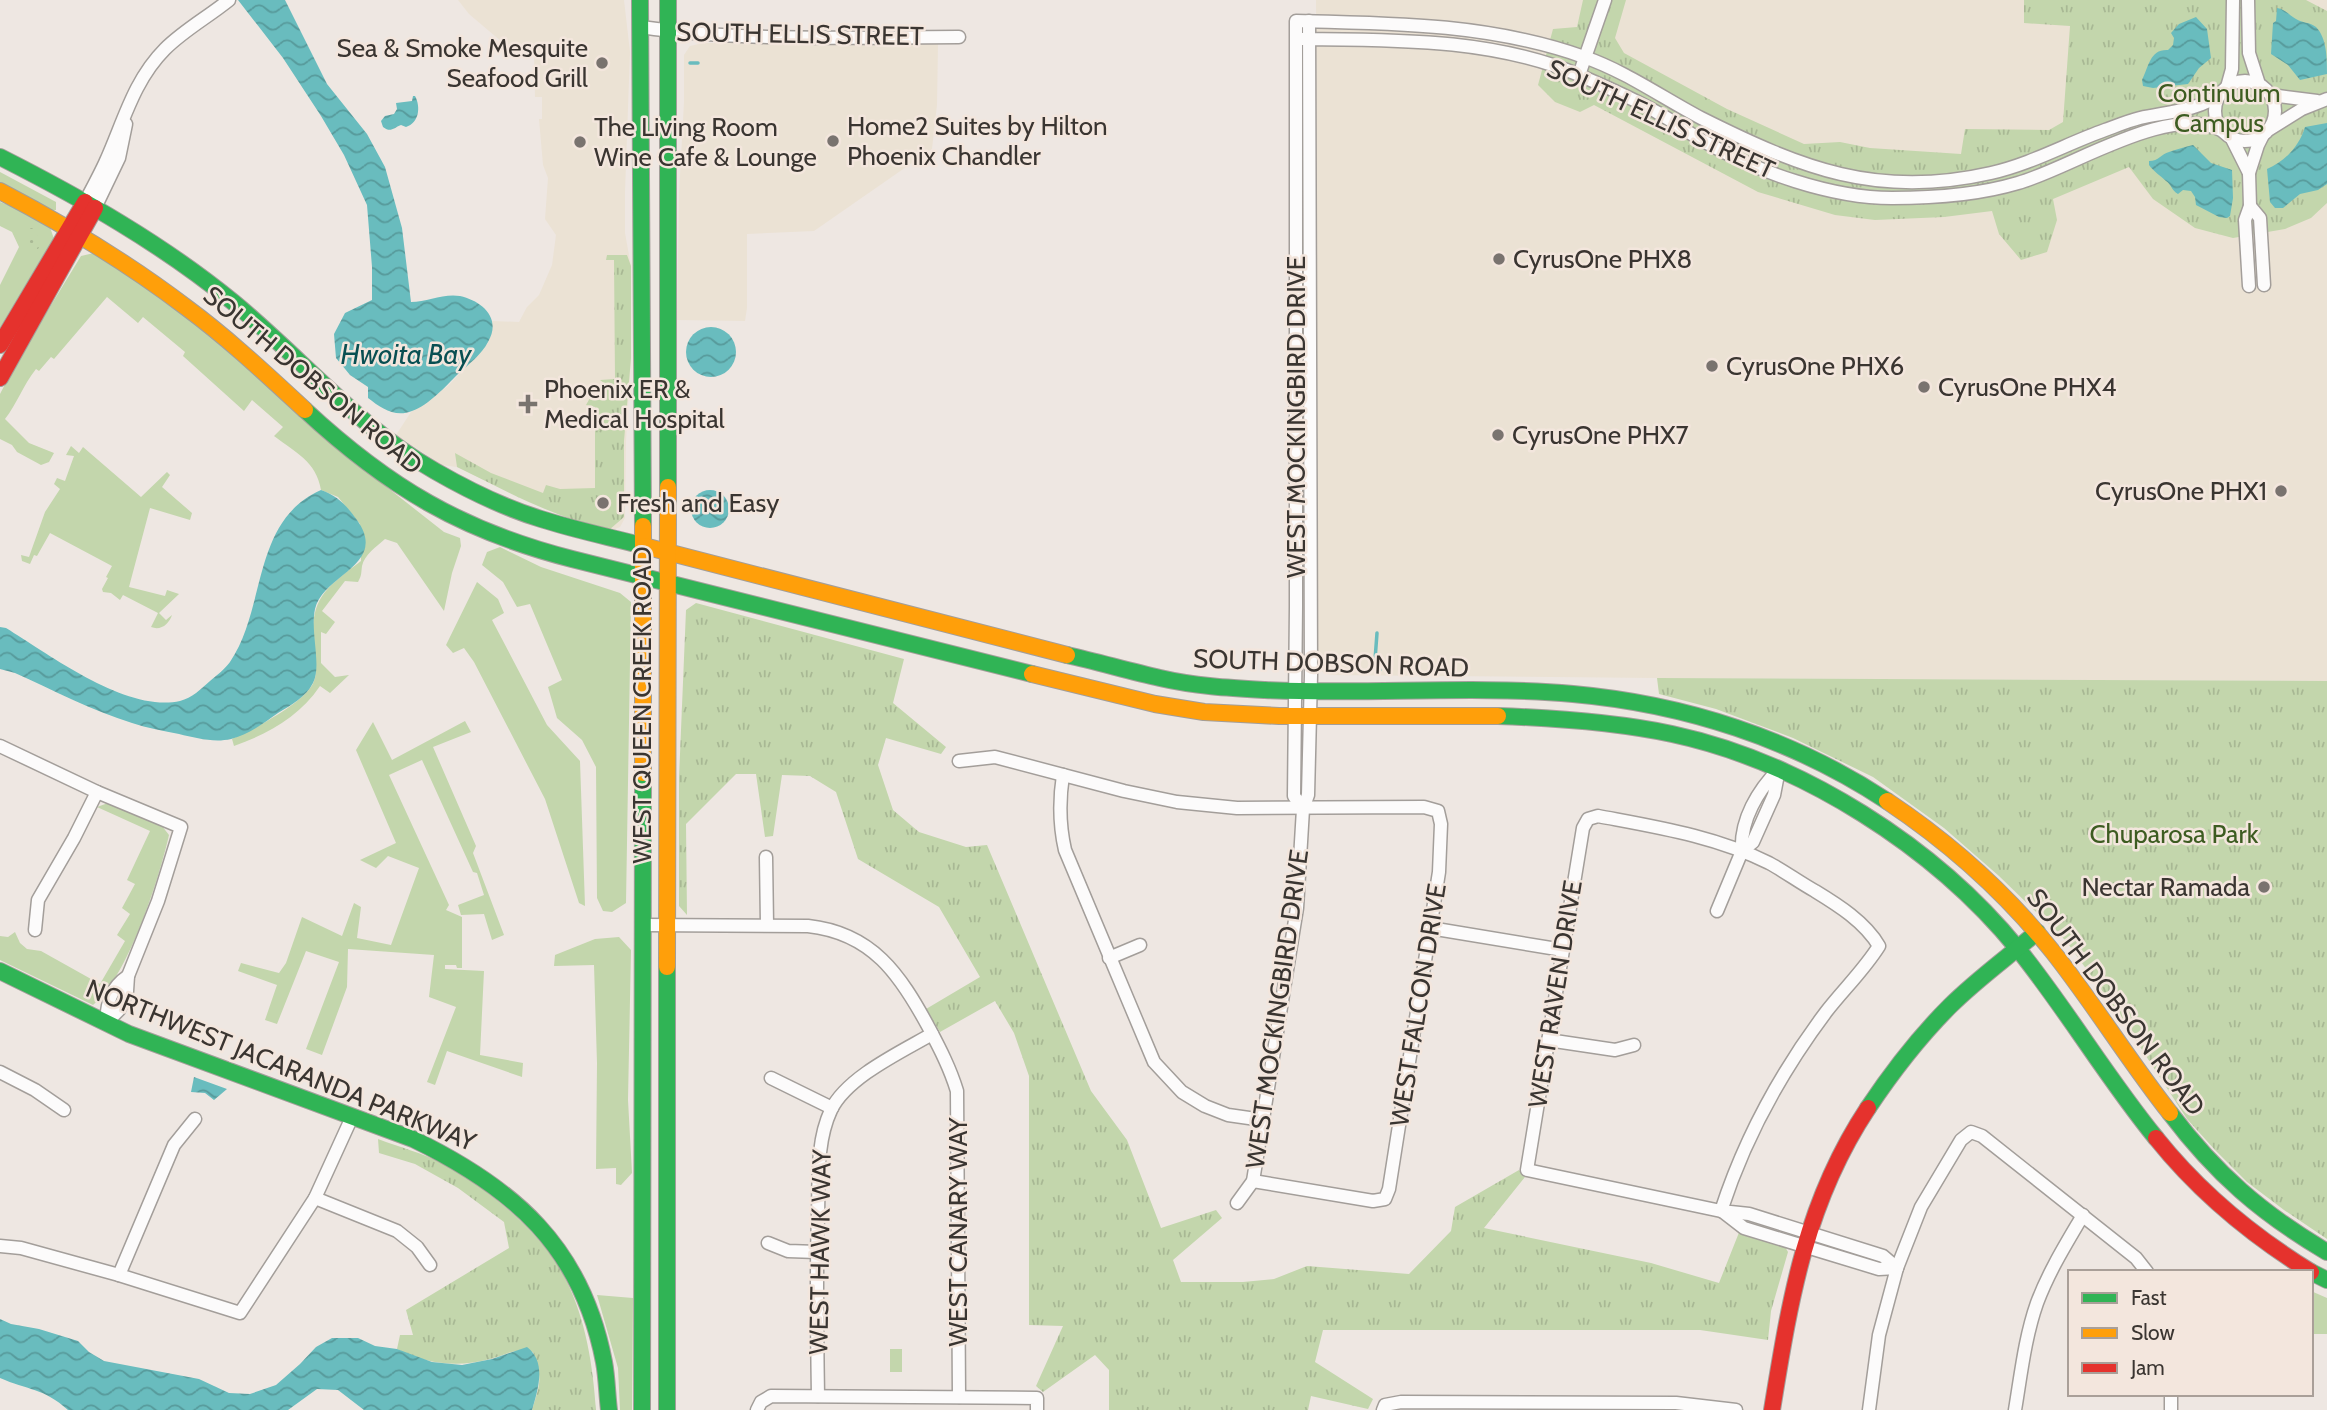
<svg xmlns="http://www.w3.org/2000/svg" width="2327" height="1410" viewBox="0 0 2327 1410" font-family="Cabin,sans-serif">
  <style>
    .commercial { fill: #ebe2d4 }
    .grass { fill: #c3d6ac }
    .park { fill: url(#park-tufts) }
    .garden { fill: url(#garden-dots) }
    .water { fill: url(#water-waves) }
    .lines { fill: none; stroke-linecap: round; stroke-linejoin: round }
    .stream { stroke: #69bcbe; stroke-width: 3.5 }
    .street-casing { stroke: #a39e9a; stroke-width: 15 }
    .fast-casing { stroke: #a39e9a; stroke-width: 18 }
    .slow-casing { stroke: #a39e9a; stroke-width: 18 }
    .jam-casing { stroke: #a39e9a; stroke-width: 18 }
    .street { stroke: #fcfbfb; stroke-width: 12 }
    .fast { stroke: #30b455; stroke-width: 16 }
    .slow { stroke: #ff9f0a; stroke-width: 16 }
    .jam { stroke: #e5322d; stroke-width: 16 }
    .poi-dot { fill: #79736f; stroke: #f3e6dd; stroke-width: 2.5 }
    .labels { text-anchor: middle; stroke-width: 5; stroke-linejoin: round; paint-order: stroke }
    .street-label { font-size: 26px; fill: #3a3531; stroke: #f3e6dd }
    .poi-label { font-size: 26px; fill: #3a3531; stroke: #f3e6dd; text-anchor: start }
    .park-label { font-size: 26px; fill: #3d5c21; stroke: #f3e6dd }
    .water-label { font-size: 28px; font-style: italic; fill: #084f52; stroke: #f3e6dd }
  </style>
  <defs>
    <pattern id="park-tufts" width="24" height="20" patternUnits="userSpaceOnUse" patternTransform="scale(1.75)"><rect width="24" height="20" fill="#c3d6ac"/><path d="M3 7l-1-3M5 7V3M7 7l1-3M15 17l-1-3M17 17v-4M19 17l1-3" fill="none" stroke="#a8b894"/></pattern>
    <pattern id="garden-dots" width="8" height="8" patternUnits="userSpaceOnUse" patternTransform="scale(1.75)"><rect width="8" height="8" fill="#c3d6ac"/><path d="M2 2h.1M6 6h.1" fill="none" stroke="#a8b894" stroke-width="1.8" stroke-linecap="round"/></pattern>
    <pattern id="water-waves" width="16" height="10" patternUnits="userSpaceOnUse" patternTransform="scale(1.75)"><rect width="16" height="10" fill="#69bcbe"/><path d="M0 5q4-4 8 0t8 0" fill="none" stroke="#579a9b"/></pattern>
  </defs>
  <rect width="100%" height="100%" fill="#eee7e2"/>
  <!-- commercial -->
  <g class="commercial">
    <polygon points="458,0 624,0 630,52 625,192 625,233 631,266 631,358 626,441 625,518 620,527 615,529 583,523 513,494 457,467 442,465 396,435 411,412 448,386 488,343 492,321 519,322 527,307 539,295 552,265 556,235 545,219 548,178 543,165 539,119 542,119 542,97 535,97 534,51 505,50 502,42 469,14"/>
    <polygon points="1316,0 2327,0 2327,681 1657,678 1331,675 1324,673 1319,669 1318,664"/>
    <polygon points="703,43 938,44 937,105 932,149 814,231 747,234 747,308 745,321 677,320 679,194 684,102 684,55 690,46"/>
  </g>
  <!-- grass -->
  <g class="grass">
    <polygon points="0,172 56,202 56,210 49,211 0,185"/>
    <polygon points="0,202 19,209 50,227 54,239 0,332 0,285 19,247 12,232 0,226"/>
    <path d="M94 253 179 310 388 488 444 532 460 538 461 546 452 573 444 611 397 543 385 539C377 546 364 555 362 566 361 573 362 575 358 582L345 581 322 611 335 622 326 634 321 632V663L335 677 349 675 330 693 320 686C299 717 268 734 234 746L232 739C252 730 307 702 314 681 318 671 315 659 314 649 309 599 324 589 361 561L360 524 338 497 321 490C316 461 296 453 274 436L283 427 252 400 244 411 183 356 185 352 143 317 138 323 107 297 54 359 51 357 39 371 36 369C23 385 17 404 5 419L29 443 54 453 49 462 41 465 17 452 12 445 0 439V394L17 361 81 256Z"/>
    <path d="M71 446 79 453 83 447 141 497 167 472 170 475 162 487 192 513 190 520 150 508 129 587 165 596 167 590 179 594 159 613 166 620 172 615C169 624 161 631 151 627L158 613 123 595 120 600 111 593 103 592 102 589 108 578 106 577 112 566 50 533 37 556 34 555 30 564 22 561 21 555 29 557 45 512 60 489 54 484 57 478 65 481 74 456 66 455Z"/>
    <polygon points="500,547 541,567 620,593 631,602 626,903 612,912 603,911 597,898 596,767 582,740 557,718 548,687 562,680 530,604 517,607 503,582 482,565 487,552"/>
    <polygon points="477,582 498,599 504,613 492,620 547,725 580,761 585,906 579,903 545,799 474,662 464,648 453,653 446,645"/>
    <polygon points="465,721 471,732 433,747 476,846 473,853 504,935 492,940 484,914 461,915 458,905 484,895 477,873 473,872 422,760 389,775 449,905 446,910 462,917 462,968 457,968 456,965 445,965 445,969 484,971 480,1055 523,1063 522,1077 447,1051 435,1085 427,1082 456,1007 429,997 434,955 348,949 347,987 322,1055 306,1049 339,962 306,951 277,1024 265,1020 277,985 238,971 241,963 279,973 286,963 302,917 342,936 354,903 361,907 357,938 391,945 419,868 388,856 376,868 360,860 396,843 356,750 373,722 392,760"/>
    <path d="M108 803 162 826 169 835C159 879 128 977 93 1005L0 960V936L8 937 15 932 20 943 27 949 41 951 100 984 125 941 117 935 130 914 122 908 135 884 127 880 150 831 97 807Z"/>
    <polygon points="619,937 631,950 628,1100 632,1173 621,1185 616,1184 616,1168 596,1169 597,1063 594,965 554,966 555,955 595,939"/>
    <polygon points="2311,1291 2327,1298 2327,1334 2311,1334"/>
    <polygon points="597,1295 633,1298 632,1410 620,1410 618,1368"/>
    <rect x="890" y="1349" width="12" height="23"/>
  </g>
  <!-- park -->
  <g class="park">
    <polygon points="1583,0 1626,0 1615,38 1624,53 1727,109 1804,144 1840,142 1870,148 1961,154 1965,129 2049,130 2063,122 2070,26 2024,23 2024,0 2306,0 2327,11 2327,203 2311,218 2285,229 2233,238 2195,228 2153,199 2129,167 2053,199 2057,220 2047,252 2021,260 1999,234 1992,211 1944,217 1875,220 1835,215 1758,192 1594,105 1580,112 1555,102 1538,85 1553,29 1577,27"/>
    <path d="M607 255H627L631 266V358L624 441V517L609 530C555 518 506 491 457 467L455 453 491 473 543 493 546 485 560 489 595 488V407L586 405 591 396 598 400 608 386 600 380 615 379 614 260H606Z"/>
    <polygon points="696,603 904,659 893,703 946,747 941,754 886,738 878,765 893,810 919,832 966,847 987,845 1091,1091 1127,1140 1161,1228 1216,1210 1222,1218 1173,1260 1181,1282 1243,1282 1274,1279 1307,1266 1409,1274 1451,1231 1455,1207 1519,1170 1525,1177 1484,1228 1651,1263 1719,1283 1740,1230 1784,1245 1788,1252 1771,1311 1768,1340 1700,1330 1323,1330 1315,1362 1373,1399 1368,1409 1311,1396 1308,1410 1109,1410 1109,1370 1095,1355 1043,1392 1036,1386 1063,1326 1029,1325 1029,1076 1014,1033 995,1001 940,1032 926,1009 980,977 939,907 858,859 836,792 810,776 782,775 773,836 765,837 756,774 736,774 686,824 687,915 679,906 679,778 686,610"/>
    <polygon points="1657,678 2327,681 2327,1239 2284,1210 2247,1182 2215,1150 2187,1119 2118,1013 2066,941 1999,876 1944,828 1873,777 1793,738 1716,709 1659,694"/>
    <path d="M378 1139C399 1147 423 1153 443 1164 488 1188 543 1233 566 1280 586 1320 593 1366 596 1410H532C540 1383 543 1380 533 1352 510 1348 511 1354 490 1359 458 1368 426 1364 397 1349L400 1335H413L406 1310 509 1248 504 1222 458 1188 415 1164 379 1153Z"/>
  </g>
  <!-- garden -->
  <path class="garden" d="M31 228 35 229 40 245 38 249 31 248C27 241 26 236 28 229Z"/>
  <!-- water -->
  <g class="water">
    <path d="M238 0H285L327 84 367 134 385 167 402 228 411 302C427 302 444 293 460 296 482 301 502 318 488 342 482 354 468 365 458 374 446 386 429 405 412 411 395 418 381 408 368 398V387L350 375 336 358 334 334 345 313 372 300V267L367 205 344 155 321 116 283 58Z"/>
    <path d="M2277 8C2285 9 2289 15 2296 19 2302 23 2310 22 2316 27 2327 38 2327 59 2327 74L2300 80 2288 65 2271 54 2273 23 2276 21Z"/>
    <path d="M2196 17 2207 29 2211 58 2199 68 2188 84 2153 88 2143 86 2142 80C2149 66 2150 49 2168 50L2173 45 2174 38 2171 33 2179 24Z"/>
    <path d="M413 96H415C421 107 419 123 406 127L401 125C393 128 391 133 383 127L381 121 385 116 394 114 397 109 396 103 412 101Z"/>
    <path d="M2327 123V184L2318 190 2300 194 2283 208H2275L2270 202 2267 169C2284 162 2299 147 2305 127Z"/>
    <path d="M2193 145 2211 163 2232 170 2233 198 2230 216 2227 218 2219 217 2196 205 2195 197 2191 191 2183 190 2178 194C2171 190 2172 185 2166 181 2160 175 2154 172 2149 165V161C2159 161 2161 154 2169 152 2177 149 2185 147 2193 145Z"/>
    <circle cx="711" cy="352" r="25"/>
    <circle cx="710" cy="509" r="19"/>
    <path d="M321 490C338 496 347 506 357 520 389 565 323 574 315 609 310 632 322 666 313 683 306 697 291 705 278 713 264 723 248 735 231 739 214 743 196 738 179 734 164 731 147 728 132 723 93 711 53 690 15 673L0 669V627L6 628C50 655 127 713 180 701 192 698 201 689 210 681 217 675 225 669 230 662 267 608 251 521 321 490Z"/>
    <polygon points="194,1077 227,1089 214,1100 205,1093 191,1092"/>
    <path d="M0 1319 11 1324 39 1329 78 1341 89 1352 104 1361 199 1379 229 1393 250 1394 276 1385 300 1364 316 1347 332 1338H358L375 1346 397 1349 432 1362 462 1365 492 1359 527 1347C547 1362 538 1390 532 1410H364L338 1390 317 1389 288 1410H68C44 1388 27 1390 0 1378Z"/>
  </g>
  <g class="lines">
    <!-- stream -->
    <g class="stream">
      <polyline points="690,63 698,63"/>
      <polyline points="1377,633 1375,660 1380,670"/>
    </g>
    <!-- street casing -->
    <g class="street-casing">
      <g id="street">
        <polyline points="2248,0 2249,53 2259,84"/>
        <path d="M641 27C743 42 856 37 959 37"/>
        <path d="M1302 39C1394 40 1492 38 1579 75 1606 87 1635 99 1660 114 1676 123 1690 134 1705 142 1758 172 1831 198 1892 198 1933 198 1978 195 2018 183 2072 168 2169 102 2223 131"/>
        <polyline points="1579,75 1605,0"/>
        <circle cx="2245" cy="111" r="30"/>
        <polyline points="2227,87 2232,69 2233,0"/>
        <polyline points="2271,95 2317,101"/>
        <polyline points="2270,129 2302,109 2327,99"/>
        <polyline points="2231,137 2249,173"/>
        <path d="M85 202C92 189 99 176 105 163 123 124 133 81 165 49 184 30 208 17 229 0"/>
        <polyline points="2250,206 2260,218 2264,285"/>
        <polyline points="95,208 119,158 126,124"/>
        <polyline points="2249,286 2245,220 2250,206 2249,173 2258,145 2263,135"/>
        <polyline points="0,746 97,792 181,827 158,901 128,976 127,991 119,1010 106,1023"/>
        <polyline points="959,761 995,757 1124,791 1177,802 1237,808 1424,807 1438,811 1441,824 1439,872 1389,1189 1385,1199 1373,1201 1253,1181"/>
        <path d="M1063 775C1059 801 1059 824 1065 850L1154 1062 1182 1092 1205 1106 1228 1115 1263 1120"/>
        <path d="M1303 809 1294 796 1296 607V21C1393 23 1492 24 1584 57 1625 71 1663 98 1701 118 1801 168 1877 199 1991 173 2031 164 2066 144 2105 130 2116 126 2128 121 2140 118 2167 112 2198 111 2220 94"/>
        <path d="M1742 851C1740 820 1758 790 1779 769"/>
        <polyline points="766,857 767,925"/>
        <polyline points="1717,911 1742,851 1753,842 1774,795 1779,769"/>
        <path d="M643 925 808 926C872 933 900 974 929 1028 940 1049 950 1068 957 1091L959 1397"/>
        <polyline points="1430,928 1563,950"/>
        <polyline points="35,930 38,900 74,838 97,792"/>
        <polyline points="1109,958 1140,945"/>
        <path d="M106 1023C107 1003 110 988 128 976"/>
        <polyline points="1548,1040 1615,1050 1634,1045"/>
        <polyline points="0,1072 35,1090 64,1110"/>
        <polyline points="771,1078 832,1108"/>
        <polyline points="315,1198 397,1231 417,1247 430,1265"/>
        <polyline points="1237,1203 1253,1181 1297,908 1303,809 1308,795 1311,675 1309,21"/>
        <path d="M1721 1211C1744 1140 1781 1072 1826 1012 1843 990 1864 970 1879 946 1865 922 1838 905 1815 891 1799 882 1784 871 1769 863 1715 836 1656 827 1598 816L1588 819 1583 828 1527 1170 1721 1211 1749 1214 1883 1256 1897 1268"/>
        <polyline points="1722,1211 1744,1228 1879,1269 1897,1268"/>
        <polyline points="768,1243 788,1251 817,1252"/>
        <polyline points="0,1246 21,1248 119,1275 240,1313 315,1198 352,1117"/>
        <polyline points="119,1275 174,1145 195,1119"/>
        <path d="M818 1396C817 1336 816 1275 818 1215 819 1180 816 1142 831 1110 847 1077 901 1052 932 1034"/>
        <polyline points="757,1410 761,1402 771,1396 1037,1398 1037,1410"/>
        <polyline points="1383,1410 1385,1405 1401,1402 1676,1403 1736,1410"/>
        <polyline points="1869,1410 1879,1335 1897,1268 1921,1207 1961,1140 1971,1132 1982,1136 2136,1258 2147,1272"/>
        <path d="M2015 1410C2021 1374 2025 1337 2037 1303 2049 1271 2066 1244 2083 1215"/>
        <polyline points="2171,1410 2171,1394"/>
      </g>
    </g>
    <!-- fast casing -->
    <g class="fast-casing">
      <g id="fast">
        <polyline points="640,0 643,526"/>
        <path d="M0 157C81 198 162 244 233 302 301 358 358 427 435 471 468 490 505 508 541 519 575 530 610 537 644 546"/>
        <path d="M305 410C388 487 462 531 572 559L1032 674"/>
        <polyline points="668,487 668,0"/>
        <path d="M1067 655C1098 662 1129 671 1160 678 1194 686 1230 688 1265 690 1368 695 1471 685 1573 694 1685 704 1793 739 1887 801"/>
        <path d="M1498 716C1557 718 1615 722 1672 734 1802 762 1935 847 2018 949 2067 1010 2107 1078 2156 1138"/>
        <path d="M0 971 129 1034 413 1139C514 1188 582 1247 604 1362 607 1378 607 1394 609 1410"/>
        <path d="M1868 1108C1892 1072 1919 1037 1950 1006 1977 979 2008 957 2037 932"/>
        <path d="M2170 1113C2216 1174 2261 1213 2327 1252"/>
        <polyline points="2311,1272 2327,1280"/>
        <polyline points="642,1410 643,773"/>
        <polyline points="667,1410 667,967"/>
      </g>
    </g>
    <!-- slow casing -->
    <g class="slow-casing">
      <g id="slow">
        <path d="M0 191C65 225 128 263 187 308 229 339 267 375 305 410"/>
        <polyline points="643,526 643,773"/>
        <polyline points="644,546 1067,655"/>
        <polyline points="1032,674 1155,704 1204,712 1279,716 1498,716"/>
        <path d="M1887 801C1950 843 2006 893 2053 952 2094 1004 2129 1061 2170 1113"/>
        <polyline points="667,967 668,487"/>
      </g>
    </g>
    <!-- jam casing -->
    <g class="jam-casing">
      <g id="jam">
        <polyline points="0,345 85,202"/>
        <polyline points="0,378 95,208"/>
        <path d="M2156 1138C2200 1193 2251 1235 2311 1272"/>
        <path d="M1772 1410C1790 1300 1805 1203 1868 1108"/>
      </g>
    </g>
    <!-- street -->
    <use href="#street" class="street"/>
    <!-- fast -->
    <use href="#fast" class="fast"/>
    <!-- slow -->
    <use href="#slow" class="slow"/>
    <!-- jam -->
    <use href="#jam" class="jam"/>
  </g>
  <!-- markers -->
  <g class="poi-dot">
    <circle cx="602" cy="63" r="7"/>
    <circle cx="833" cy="141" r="7"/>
    <circle cx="580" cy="142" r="7"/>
    <circle cx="1499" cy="259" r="7"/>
    <circle cx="1712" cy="366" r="7"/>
    <circle cx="1924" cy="387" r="7"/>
    <path d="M524.5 393.5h7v7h7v7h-7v7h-7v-7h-7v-7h7z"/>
    <circle cx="1498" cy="435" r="7"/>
    <circle cx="2281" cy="491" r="7"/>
    <circle cx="603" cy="503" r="7"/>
    <circle cx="2264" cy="887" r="7"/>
  </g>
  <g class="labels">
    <!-- street labels -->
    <g class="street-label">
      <text transform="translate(800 34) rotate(1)" y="9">SOUTH ELLIS STREET</text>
      <text transform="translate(1661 119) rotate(25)" y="9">SOUTH ELLIS STREET</text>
      <text transform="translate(313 380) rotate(40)" y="9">SOUTH DOBSON ROAD</text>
      <text transform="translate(1296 417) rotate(-90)" y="9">WEST MOCKINGBIRD DRIVE</text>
      <text transform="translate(1331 663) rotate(2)" y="9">SOUTH DOBSON ROAD</text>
      <text transform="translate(642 705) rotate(-90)" y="9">WEST QUEEN CREEK ROAD</text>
      <text transform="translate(1555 994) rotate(-81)" y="9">WEST RAVEN DRIVE</text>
      <text transform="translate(2116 1002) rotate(53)" y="9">SOUTH DOBSON ROAD</text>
      <text transform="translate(1418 1005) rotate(-81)" y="9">WEST FALCON DRIVE</text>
      <text transform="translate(1277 1009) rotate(-82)" y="9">WEST MOCKINGBIRD DRIVE</text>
      <text transform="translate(281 1065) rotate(22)" y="9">NORTHWEST JACARANDA PARKWAY</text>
      <text transform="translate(958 1232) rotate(-90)" y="9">WEST CANARY WAY</text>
      <text transform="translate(820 1252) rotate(-89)" y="9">WEST HAWK WAY</text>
    </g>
    <!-- poi labels -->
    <g class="poi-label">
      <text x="588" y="57" text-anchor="end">Sea &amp; Smoke Mesquite<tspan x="588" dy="30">Seafood Grill</tspan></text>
      <text x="847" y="135">Home2 Suites by Hilton<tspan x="847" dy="30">Phoenix Chandler</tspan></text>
      <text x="594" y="136">The Living Room<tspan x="594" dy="30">Wine Cafe &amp; Lounge</tspan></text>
      <text x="1513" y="268">CyrusOne PHX8</text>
      <text x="1726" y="375">CyrusOne PHX6</text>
      <text x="1938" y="396">CyrusOne PHX4</text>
      <text x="544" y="398">Phoenix ER &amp;<tspan x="544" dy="30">Medical Hospital</tspan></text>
      <text x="1512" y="444">CyrusOne PHX7</text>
      <text x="2267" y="500" text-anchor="end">CyrusOne PHX1</text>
      <text x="617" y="512">Fresh and Easy</text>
      <text x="2250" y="896" text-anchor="end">Nectar Ramada</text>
    </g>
    <!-- park labels -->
    <g class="park-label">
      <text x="2219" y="102">Continuum<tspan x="2219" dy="30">Campus</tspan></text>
      <text x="2174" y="843">Chuparosa Park</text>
    </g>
    <!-- water labels -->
    <g class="water-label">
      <text x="406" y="364">Hwoita Bay</text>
    </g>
  </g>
  <!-- legend -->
  <rect x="2068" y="1270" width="245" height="126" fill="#f3e6dd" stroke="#a99f98" stroke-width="2"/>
  <rect x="2082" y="1293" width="35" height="10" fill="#30b455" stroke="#a99f98" stroke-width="2"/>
  <text x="2131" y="1305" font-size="21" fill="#3a3531">Fast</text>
  <rect x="2082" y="1328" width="35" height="10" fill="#ff9f0a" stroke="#a99f98" stroke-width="2"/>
  <text x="2131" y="1340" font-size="21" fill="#3a3531">Slow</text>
  <rect x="2082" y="1363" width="35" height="10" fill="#e5322d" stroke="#a99f98" stroke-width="2"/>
  <text x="2131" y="1375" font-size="21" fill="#3a3531">Jam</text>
</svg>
